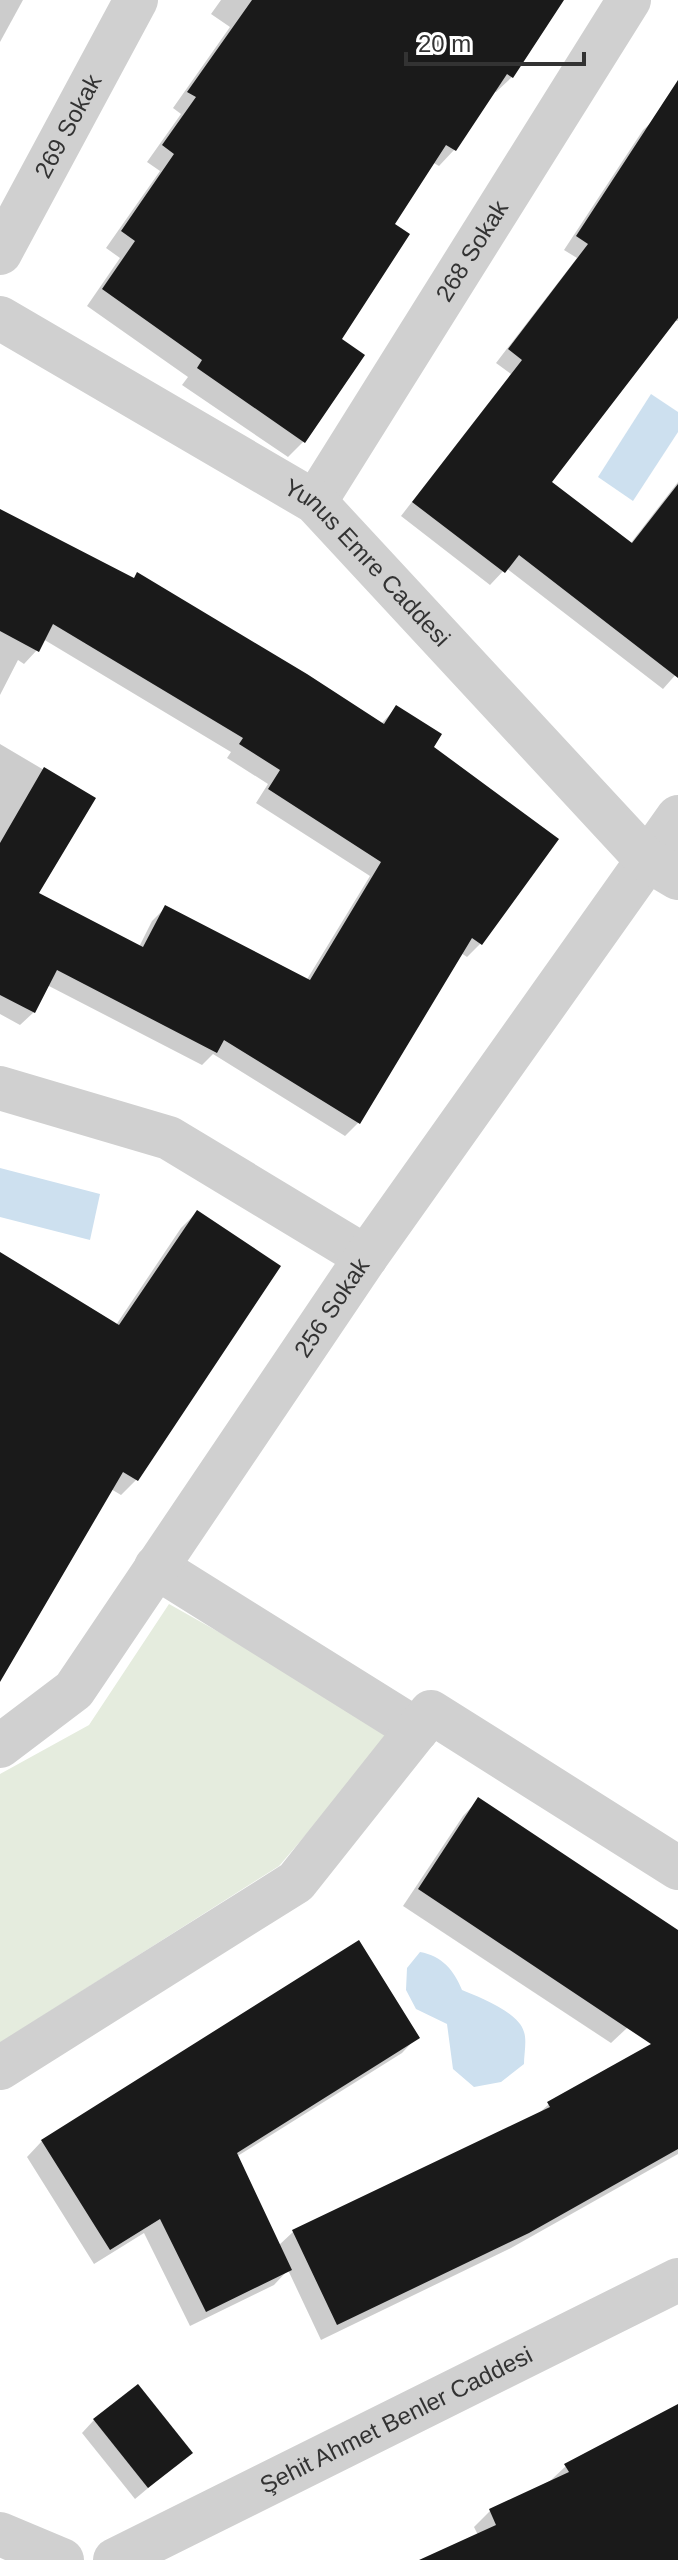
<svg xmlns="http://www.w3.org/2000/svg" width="678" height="2560" viewBox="0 0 678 2560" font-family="Arial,sans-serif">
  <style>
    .green { fill: #e5ecde }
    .water { fill: #cde0ef }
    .shadow { fill: #0003 }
    .building { fill: #1a1a1a }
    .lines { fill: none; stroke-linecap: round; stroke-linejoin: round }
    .minor { stroke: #d0d0d0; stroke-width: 44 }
    .tertiary { stroke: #d0d0d0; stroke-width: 44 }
    .labels { text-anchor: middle; stroke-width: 8; stroke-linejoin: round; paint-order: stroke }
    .street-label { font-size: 24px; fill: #333; stroke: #fff }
  </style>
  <rect width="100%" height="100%" fill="#fff"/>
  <!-- green -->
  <polygon class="green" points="169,1604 395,1731 279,1866 0,2043 0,1774 89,1725"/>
  <!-- water -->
  <g class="water">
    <polygon points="651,394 678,412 678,432 633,501 598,477"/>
    <polygon points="0,1168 100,1194 90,1240 0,1217"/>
    <path d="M420 1952C442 1956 454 1970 462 1990 479 1997 519 2012 524 2032 527 2041 524 2054 524 2064L501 2082 474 2087 453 2069 447 2024 416 2009 406 1990 407 1968Z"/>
  </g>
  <!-- shadow -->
  <g class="shadow">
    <polygon points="0,0 23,0 0,42"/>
    <polygon points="221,0 562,0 512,77 496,92 494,91 454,150 439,166 432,162 392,224 340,340 304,441 288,457 182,385 188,377 87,306 120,258 106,248 160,171 147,162 181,114 173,108 230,27 211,14"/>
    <polygon points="678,98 678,321 673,321 549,482 630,544 678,482 678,672 663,689 506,568 490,585 401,516 511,374 496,363 577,258 564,250 643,130"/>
    <polygon points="0,511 381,724 396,708 431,748 480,944 467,957 461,953 358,1123 345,1136 213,1054 202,1065 47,985 34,1012 20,1025 0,1014 0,744 93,799 37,894 139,947 152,921 165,908 306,981 370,876 256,803 268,784 227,758 231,752 43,639 37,650 24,664 18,660 0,695"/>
    <polygon points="197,1212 136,1480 121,1495 111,1489 0,1669 0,1254 116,1325 181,1228"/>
    <polygon points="478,1800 678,1932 678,1950 627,2028 611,2043 403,1906 463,1816"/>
    <polygon points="678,2031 678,2154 511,2248 321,2340 288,2270 274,2285 190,2326 144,2233 94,2264 27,2157 42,2141 417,2037 402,2053 236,2157 278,2246 293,2232 538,2114 549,2104"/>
    <polygon points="678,2407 678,2560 423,2560 478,2535 474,2527 490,2511 550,2481 566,2466"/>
    <polygon points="94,2420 190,2453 135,2499 82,2433"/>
  </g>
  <!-- building -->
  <g class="building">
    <polygon points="252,0 564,0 513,78 507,74 456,151 446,145 395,224 410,234 342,339 365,355 305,443 197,368 202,360 102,289 135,241 121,231 174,154 162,145 196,97 187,92"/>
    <polygon points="678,80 678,318 552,482 632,543 678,484 678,678 519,555 505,573 412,502 522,360 508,349 588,244 576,236"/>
    <polygon points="0,509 134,578 137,572 307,674 384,724 396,705 442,734 434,747 559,839 482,945 472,938 360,1124 224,1040 217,1053 57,970 35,1013 0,995 0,843 44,767 96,798 39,893 143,947 165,905 310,980 381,862 268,789 280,770 239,744 243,738 53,624 39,652 0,631"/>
    <polygon points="197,1210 281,1266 138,1481 123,1472 0,1682 0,1252 119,1325"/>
    <polygon points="478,1797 678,1930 678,2149 529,2233 337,2325 292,2230 550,2107 547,2102 651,2044 418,1889"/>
    <polygon points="359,1940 420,2038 237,2153 292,2270 206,2312 160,2219 110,2250 41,2140"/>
    <polygon points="138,2384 193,2453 148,2488 93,2419"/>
    <polygon points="678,2404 678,2560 419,2560 496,2525 489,2509 569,2472 564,2464"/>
  </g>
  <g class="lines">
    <!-- minor -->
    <g class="minor">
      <path id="s1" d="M0 253 136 0"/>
      <path id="s2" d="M315 502 629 0"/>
      <polyline points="0,1088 169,1138 366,1257"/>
      <polyline points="156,1567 417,1730"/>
      <path id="s3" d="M0 1746 74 1690 366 1257 678 817"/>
      <polyline points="0,2068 296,1882 431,1712 678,1868"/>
    </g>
    <!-- tertiary -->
    <g class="tertiary">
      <path id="s4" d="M0 318 315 502 646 859 678 878"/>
      <polyline points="0,2534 62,2560"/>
      <path id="s5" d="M115 2560 678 2280"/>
    </g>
  </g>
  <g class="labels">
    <!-- street labels -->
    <g class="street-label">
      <text dy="8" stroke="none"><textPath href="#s1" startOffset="144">269 Sokak</textPath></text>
      <text dy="8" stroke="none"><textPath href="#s2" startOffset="296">268 Sokak</textPath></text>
      <text dy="8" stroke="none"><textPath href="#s4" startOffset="444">Yunus Emre Caddesi</textPath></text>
      <text dy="8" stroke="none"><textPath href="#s3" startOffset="554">256 Sokak</textPath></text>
      <text dy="8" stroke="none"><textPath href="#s5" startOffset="314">Şehit Ahmet Benler Caddesi</textPath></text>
    </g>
  </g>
  <!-- scale -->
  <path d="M406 52v12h178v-12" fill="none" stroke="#333333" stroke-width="4"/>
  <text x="418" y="52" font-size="24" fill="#333333" stroke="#ffffff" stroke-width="6" paint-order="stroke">20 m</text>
</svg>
